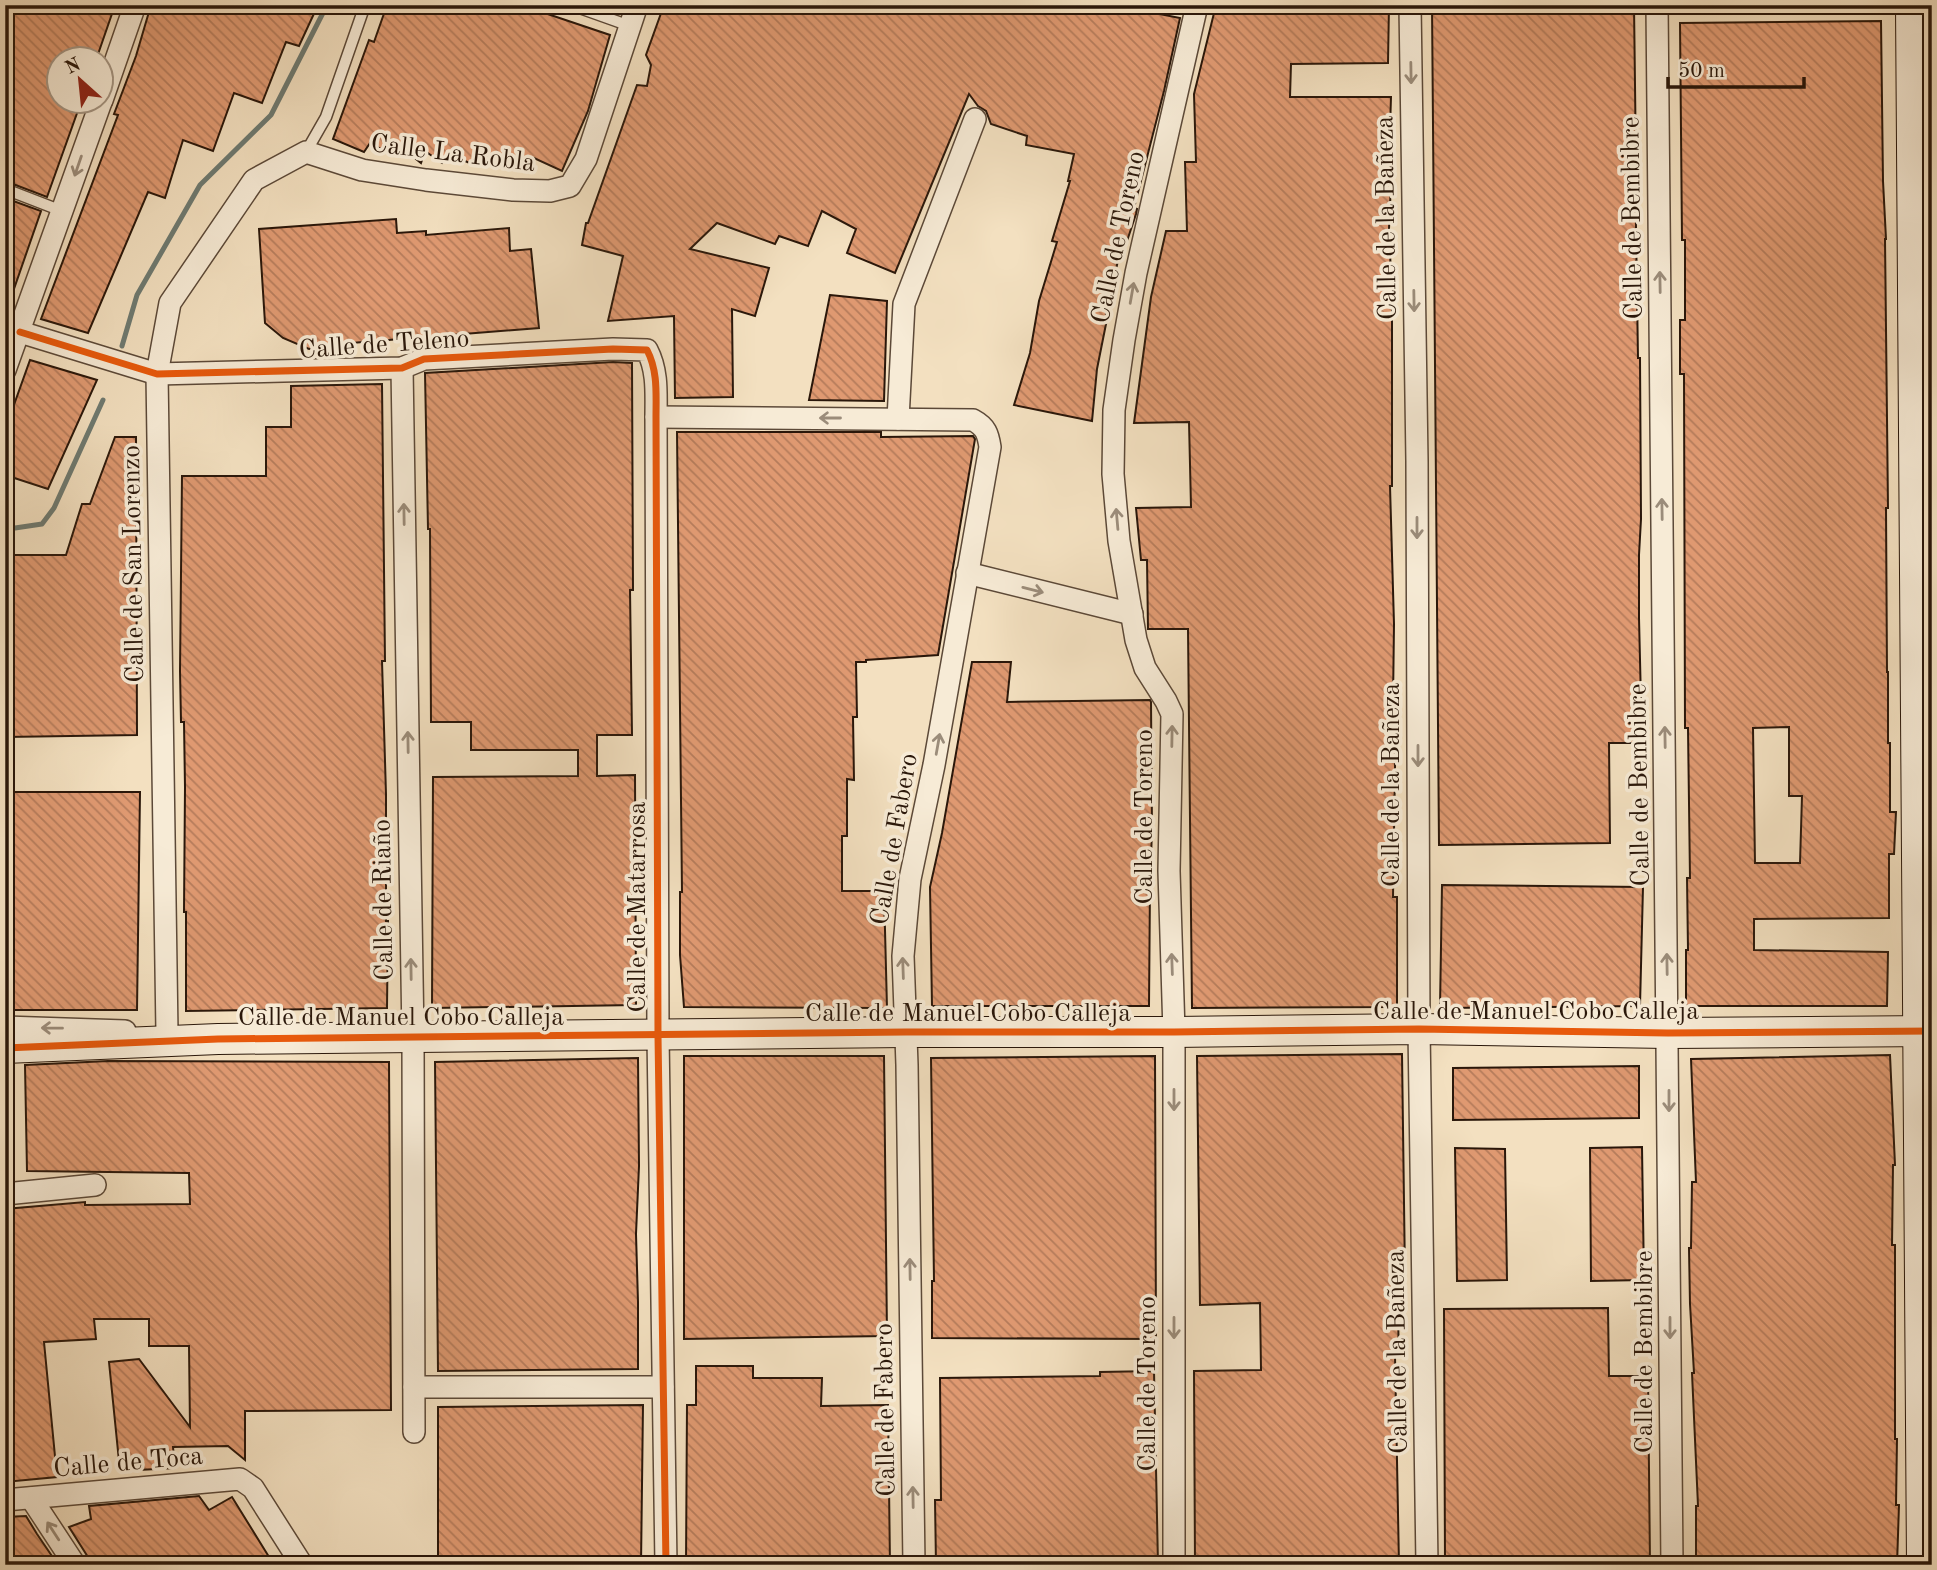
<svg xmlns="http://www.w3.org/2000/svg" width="1937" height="1570" viewBox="0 0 1937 1570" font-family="'Old Standard TT',serif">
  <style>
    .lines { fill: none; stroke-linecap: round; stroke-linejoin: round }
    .stream { stroke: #6e7a71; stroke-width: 5 }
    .building { fill: url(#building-back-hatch); stroke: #2a170a; stroke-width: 2; fill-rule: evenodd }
    .lane-casing { stroke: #5c4938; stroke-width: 13 }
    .street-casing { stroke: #5c4938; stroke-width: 24 }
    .secondary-casing { stroke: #2a170a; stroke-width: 32 }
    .lane { stroke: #f7ebd6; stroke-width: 10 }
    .street { stroke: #f7ebd6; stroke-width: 21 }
    .secondary { stroke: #f7ebd6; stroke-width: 30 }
    .cycleway-casing { stroke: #f7ebd6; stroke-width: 11 }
    .cycleway { stroke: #e8590c; stroke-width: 7 }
    .oneway { stroke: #9b8c7a }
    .labels { text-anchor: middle; stroke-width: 7; stroke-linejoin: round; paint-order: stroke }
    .street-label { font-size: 26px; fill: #2a170a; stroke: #f7ebd6 }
  </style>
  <defs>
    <pattern id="building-back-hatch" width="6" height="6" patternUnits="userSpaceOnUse" patternTransform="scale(1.75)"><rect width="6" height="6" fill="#df9971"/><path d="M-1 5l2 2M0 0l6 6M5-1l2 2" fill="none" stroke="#b57c5b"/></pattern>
  </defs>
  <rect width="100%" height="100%" fill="#f3e0c0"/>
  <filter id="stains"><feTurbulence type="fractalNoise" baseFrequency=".00286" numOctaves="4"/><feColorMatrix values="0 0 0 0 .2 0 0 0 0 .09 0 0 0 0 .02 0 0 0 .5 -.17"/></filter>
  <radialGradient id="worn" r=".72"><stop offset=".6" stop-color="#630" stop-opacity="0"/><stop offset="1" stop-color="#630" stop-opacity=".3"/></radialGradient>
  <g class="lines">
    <!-- stream -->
    <g class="stream">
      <polyline points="122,346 137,295 200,185 271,115 327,5"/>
      <polyline points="5,526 15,528 42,524 54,508 103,400"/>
    </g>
  </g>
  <!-- building -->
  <g class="building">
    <polygon points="5,5 115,5 96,60 60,60 60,102 81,102 47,197 5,181"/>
    <polygon points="151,5 318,5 299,46 286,42 262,103 234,93 213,151 183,140 165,198 148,192 88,333 41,319 118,115 114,114 136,56"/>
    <polygon points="387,5 521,5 610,35 588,111 562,171 534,158 528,167 506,156 498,167 479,154 474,165 449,154 442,163 425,151 421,163 396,143 390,154 370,143 364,152 333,139 369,40 374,42"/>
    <polygon points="664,5 1125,5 1124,7 1180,18 1164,91 1134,208 1137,209 1136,214 1122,256 1119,256 1106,314 1108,314 1097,369 1092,421 1014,405 1030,353 1039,301 1057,242 1052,241 1070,181 1068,181 1074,154 1026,145 1027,136 991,124 986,111 978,106 969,94 895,273 847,253 856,229 822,211 808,246 779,236 775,244 717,223 690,249 769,268 755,316 732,309 733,397 675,398 674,316 608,321 623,256 582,245 586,223 588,223 637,85 647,86 651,65 646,55"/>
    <polygon points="1216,5 1389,5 1388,63 1291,64 1290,97 1391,97 1389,160 1392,160 1389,229 1392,298 1392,486 1390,486 1394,624 1393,703 1396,703 1393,897 1397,897 1397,1007 1192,1008 1188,629 1148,629 1147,560 1141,560 1136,508 1191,507 1189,422 1134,423 1151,297 1166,231 1187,231 1185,162 1196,162 1194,94"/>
    <polygon points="1432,5 1634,5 1636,164 1635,164 1638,358 1640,358 1641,519 1639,555 1639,618 1642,743 1609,743 1610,843 1439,845"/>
    <path d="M1881 21 1883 181 1886 239H1885L1888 508H1886L1887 672H1888V743H1890V812H1896L1894 854H1889V918L1754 919V950L1888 952 1887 1006H1686V950H1688L1687 878H1690L1688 728H1685L1684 374H1680V320H1685V240H1682L1680 23ZM1789 727V796H1802L1800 863H1755L1753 728Z"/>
    <polygon points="5,198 41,211 7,309 5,308"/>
    <polygon points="396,219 397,233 426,231 426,235 509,228 510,251 531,249 539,328 351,343 309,349 283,338 265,323 259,229"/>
    <polygon points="830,295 887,301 884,401 809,400"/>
    <polygon points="30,360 97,380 48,489 5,475 5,430"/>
    <polygon points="613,362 632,363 633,590 630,590 632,735 597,735 597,776 635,775 636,1005 432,1008 433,777 578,776 578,750 471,750 471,722 431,722 430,529 428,529 425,373"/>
    <polygon points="382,384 385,661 382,661 386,794 386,921 388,921 387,1008 186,1011 186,912 184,912 185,787 184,722 181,722 180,671 182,476 266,476 266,427 291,427 291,386"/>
    <polygon points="677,432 881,432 881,437 973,436 975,439 938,655 866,660 866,662 856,662 857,717 853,717 854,780 847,779 847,836 842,836 842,891 884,891 887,1008 684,1007 680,955 680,892 682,892"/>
    <polygon points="115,437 136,437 137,735 5,737 5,555 66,555 82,504 90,504"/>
    <polygon points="972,662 1011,662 1007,702 1150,700 1151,702 1152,830 1150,885 1149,1006 932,1006 930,887 942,833"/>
    <polygon points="5,792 140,792 137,1010 5,1010"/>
    <polygon points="1442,885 1643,887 1640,1006 1440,1008"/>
    <polygon points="1402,1054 1405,1276 1397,1276 1399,1356 1395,1356 1399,1565 1195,1565 1194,1371 1261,1370 1260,1303 1200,1305 1197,1056"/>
    <polygon points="1890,1055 1895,1165 1893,1165 1892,1245 1895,1245 1895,1439 1897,1439 1896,1505 1899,1505 1897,1565 1696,1565 1696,1506 1698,1506 1692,1373 1694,1373 1690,1304 1689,1248 1691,1248 1692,1182 1696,1182 1691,1059"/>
    <polygon points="684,1056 884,1056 887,1336 684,1339"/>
    <polygon points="1155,1056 1156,1339 932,1338 932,1281 934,1281 931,1058"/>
    <polygon points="638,1058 639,1166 636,1234 638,1302 638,1369 438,1371 435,1062"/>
    <polygon points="108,1061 389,1062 391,1410 245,1411 245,1460 228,1446 173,1447 175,1468 120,1471 109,1362 139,1359 190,1427 189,1346 149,1346 149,1319 94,1319 96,1339 44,1342 57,1477 5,1482 5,1209 85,1202 85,1205 190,1204 189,1173 27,1171 25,1065"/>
    <polygon points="1639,1066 1639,1118 1453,1120 1453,1068"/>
    <polygon points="1642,1147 1644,1280 1591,1281 1590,1148"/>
    <polygon points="1455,1148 1505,1149 1507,1280 1457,1281"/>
    <polygon points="1608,1308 1609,1376 1648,1376 1650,1563 1445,1563 1444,1309"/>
    <polygon points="696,1366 753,1366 753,1378 822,1378 821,1406 888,1405 890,1565 686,1565 687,1405 696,1405"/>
    <polygon points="1154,1371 1158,1565 936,1565 935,1500 941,1500 940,1378 1100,1376 1100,1372"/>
    <polygon points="643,1405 641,1565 438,1565 438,1407"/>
    <polygon points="199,1496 209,1510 232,1497 274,1565 93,1565 69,1527 91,1519 89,1506"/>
    <polygon points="26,1516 37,1534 58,1565 5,1565 5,1517"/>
  </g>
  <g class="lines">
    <!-- lane casing -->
    <g class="lane-casing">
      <g id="lane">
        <polyline points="571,5 630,26"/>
        <polyline points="306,152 326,117 365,5"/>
        <polyline points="5,189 62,211"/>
      </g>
    </g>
    <!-- street casing -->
    <g class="street-casing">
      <g id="street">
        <polyline points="1410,5 1417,461 1419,1029 1427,1565"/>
        <polyline points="1657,5 1672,1565"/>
        <polyline points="102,100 135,5"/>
        <path d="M20 332 157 374 402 368 424 359 613 349 647 350C658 371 656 394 656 417L658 1036 666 1565"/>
        <polyline points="402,368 413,1037 414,1432"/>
        <polyline points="5,370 101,102"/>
        <path d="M656 417 973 420C986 427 988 434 990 447L934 765 910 879 903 956 907 1065 914 1565"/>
        <polyline points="898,419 904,304 975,119"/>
        <polyline points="967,573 1132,614"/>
        <polyline points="5,1027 125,1031"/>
        <polyline points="167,1033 157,374 170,303 254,180 306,152 362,170 426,180 513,190 550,191 570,186 586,159 637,5"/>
        <polyline points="5,1194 95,1185"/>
        <polyline points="414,1387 663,1387"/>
        <polyline points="31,1498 75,1565"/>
        <polyline points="5,1500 240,1479 253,1488 302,1565"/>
        <polyline points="1174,1565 1174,1032 1169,871 1172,714 1166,701 1145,668 1136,640 1119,541 1113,474 1114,410 1124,340 1136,273 1197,5"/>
      </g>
    </g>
    <!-- secondary casing -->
    <g class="secondary-casing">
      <g id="secondary">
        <polyline points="1911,5 1922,1565"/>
        <polyline points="5,1048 218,1039 906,1032 1174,1032 1419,1029 1668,1033 1932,1031"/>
      </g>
    </g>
    <!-- lane -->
    <use href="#lane" class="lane"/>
    <!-- street -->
    <use href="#street" class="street"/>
    <!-- secondary -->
    <use href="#secondary" class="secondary"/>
    <!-- cycleway casing -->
    <g class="cycleway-casing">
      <g id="cycleway">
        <path d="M20 332 157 374 402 368 424 359 613 349 647 350C658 371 656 394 656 417L658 1036 666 1565"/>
        <polyline points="5,1048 218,1039 906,1032 1174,1032 1419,1029 1668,1033 1932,1031"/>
      </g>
    </g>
    <!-- cycleway -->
    <use href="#cycleway" class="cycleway"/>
  </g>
  <!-- one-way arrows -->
  <defs><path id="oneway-shaft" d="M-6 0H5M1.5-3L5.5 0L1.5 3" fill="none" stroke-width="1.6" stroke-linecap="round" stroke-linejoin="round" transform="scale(1.75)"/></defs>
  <g class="oneway">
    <use href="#oneway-shaft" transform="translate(1411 73) rotate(89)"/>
    <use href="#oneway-shaft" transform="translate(78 166) rotate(109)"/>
    <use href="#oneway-shaft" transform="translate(1660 282) rotate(-91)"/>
    <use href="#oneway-shaft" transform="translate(1132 293) rotate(-80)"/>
    <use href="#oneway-shaft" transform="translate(1414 301) rotate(89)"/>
    <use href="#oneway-shaft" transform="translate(830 418) rotate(-180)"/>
    <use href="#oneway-shaft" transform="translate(1662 509) rotate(-91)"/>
    <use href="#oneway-shaft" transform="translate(404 514) rotate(-91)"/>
    <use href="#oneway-shaft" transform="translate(1117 519) rotate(-95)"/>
    <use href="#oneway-shaft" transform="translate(1417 528) rotate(90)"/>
    <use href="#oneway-shaft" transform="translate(1033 590) rotate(14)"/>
    <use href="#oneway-shaft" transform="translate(1172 736) rotate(-89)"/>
    <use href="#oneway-shaft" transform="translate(1665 737) rotate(-91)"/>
    <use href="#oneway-shaft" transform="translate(408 742) rotate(-91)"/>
    <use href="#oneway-shaft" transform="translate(938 744) rotate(-80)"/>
    <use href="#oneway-shaft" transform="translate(1418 756) rotate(90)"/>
    <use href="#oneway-shaft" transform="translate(1172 964) rotate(-92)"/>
    <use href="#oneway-shaft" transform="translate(1667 964) rotate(-91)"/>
    <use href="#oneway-shaft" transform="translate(903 968) rotate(-92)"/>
    <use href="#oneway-shaft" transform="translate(411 969) rotate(-91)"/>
    <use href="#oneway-shaft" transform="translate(52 1028) rotate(-179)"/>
    <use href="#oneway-shaft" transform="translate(1174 1100) rotate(90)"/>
    <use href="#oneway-shaft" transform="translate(1669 1101) rotate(90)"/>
    <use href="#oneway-shaft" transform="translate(910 1269) rotate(-91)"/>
    <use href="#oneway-shaft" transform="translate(1174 1328) rotate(90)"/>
    <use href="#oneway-shaft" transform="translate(1670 1328) rotate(90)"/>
    <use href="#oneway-shaft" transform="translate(913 1497) rotate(-91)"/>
    <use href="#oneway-shaft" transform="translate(53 1531) rotate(-123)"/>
  </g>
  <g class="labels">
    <!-- street labels -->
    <g class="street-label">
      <text transform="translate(453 152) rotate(7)" y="9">Calle La Robla</text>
      <text transform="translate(1385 218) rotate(-91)" y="9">Calle de la Bañeza</text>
      <text transform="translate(1631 218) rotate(-91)" y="9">Calle de Bembibre</text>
      <text transform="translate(1117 237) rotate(-78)" y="9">Calle de Toreno</text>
      <text transform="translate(384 343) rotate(-4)" y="9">Calle de Teleno</text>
      <text transform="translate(132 564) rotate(-91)" y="9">Calle de San Lorenzo</text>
      <text transform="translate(1390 785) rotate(-90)" y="9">Calle de la Bañeza</text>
      <text transform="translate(1638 785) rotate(-91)" y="9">Calle de Bembibre</text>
      <text transform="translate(1143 817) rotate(-90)" y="9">Calle de Toreno</text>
      <text transform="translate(893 839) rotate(-80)" y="9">Calle de Fabero</text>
      <text transform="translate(382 900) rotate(-91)" y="9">Calle de Riaño</text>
      <text transform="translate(636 907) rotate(-90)" y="9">Calle de Matarrosa</text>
      <text x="1536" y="1019">Calle de Manuel Cobo Calleja</text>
      <text x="968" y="1021">Calle de Manuel Cobo Calleja</text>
      <text x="401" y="1025">Calle de Manuel Cobo Calleja</text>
      <text transform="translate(1396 1352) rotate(-91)" y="9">Calle de la Bañeza</text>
      <text transform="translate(1643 1352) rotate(-90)" y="9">Calle de Bembibre</text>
      <text transform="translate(1146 1384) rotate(-90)" y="9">Calle de Toreno</text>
      <text transform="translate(884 1410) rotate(-91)" y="9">Calle de Fabero</text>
      <text transform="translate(128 1461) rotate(-5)" y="9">Calle de Toca</text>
    </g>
  </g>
  <!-- margin -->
  <rect width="1937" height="1570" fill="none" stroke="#f3e0c0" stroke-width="28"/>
  <rect x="7" y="7" width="1923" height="1556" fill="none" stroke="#2a170a" stroke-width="3.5"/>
  <rect x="14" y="14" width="1909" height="1542" fill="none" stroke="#2a170a" stroke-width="2"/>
  <!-- north arrow -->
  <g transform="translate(80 80) rotate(333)"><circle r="33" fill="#f7ebd6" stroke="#a59684" stroke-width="2"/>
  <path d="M0-5L12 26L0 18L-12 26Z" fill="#8f2418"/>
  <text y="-10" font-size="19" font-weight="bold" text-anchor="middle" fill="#2a170a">N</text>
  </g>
  <!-- scale -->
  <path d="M1668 77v10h136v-10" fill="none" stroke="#2a170a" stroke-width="3.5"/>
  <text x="1678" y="77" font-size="21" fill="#2a170a" stroke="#f7ebd6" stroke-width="5" paint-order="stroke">50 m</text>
  <rect width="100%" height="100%" filter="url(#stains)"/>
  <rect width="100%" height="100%" fill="url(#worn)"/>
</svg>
